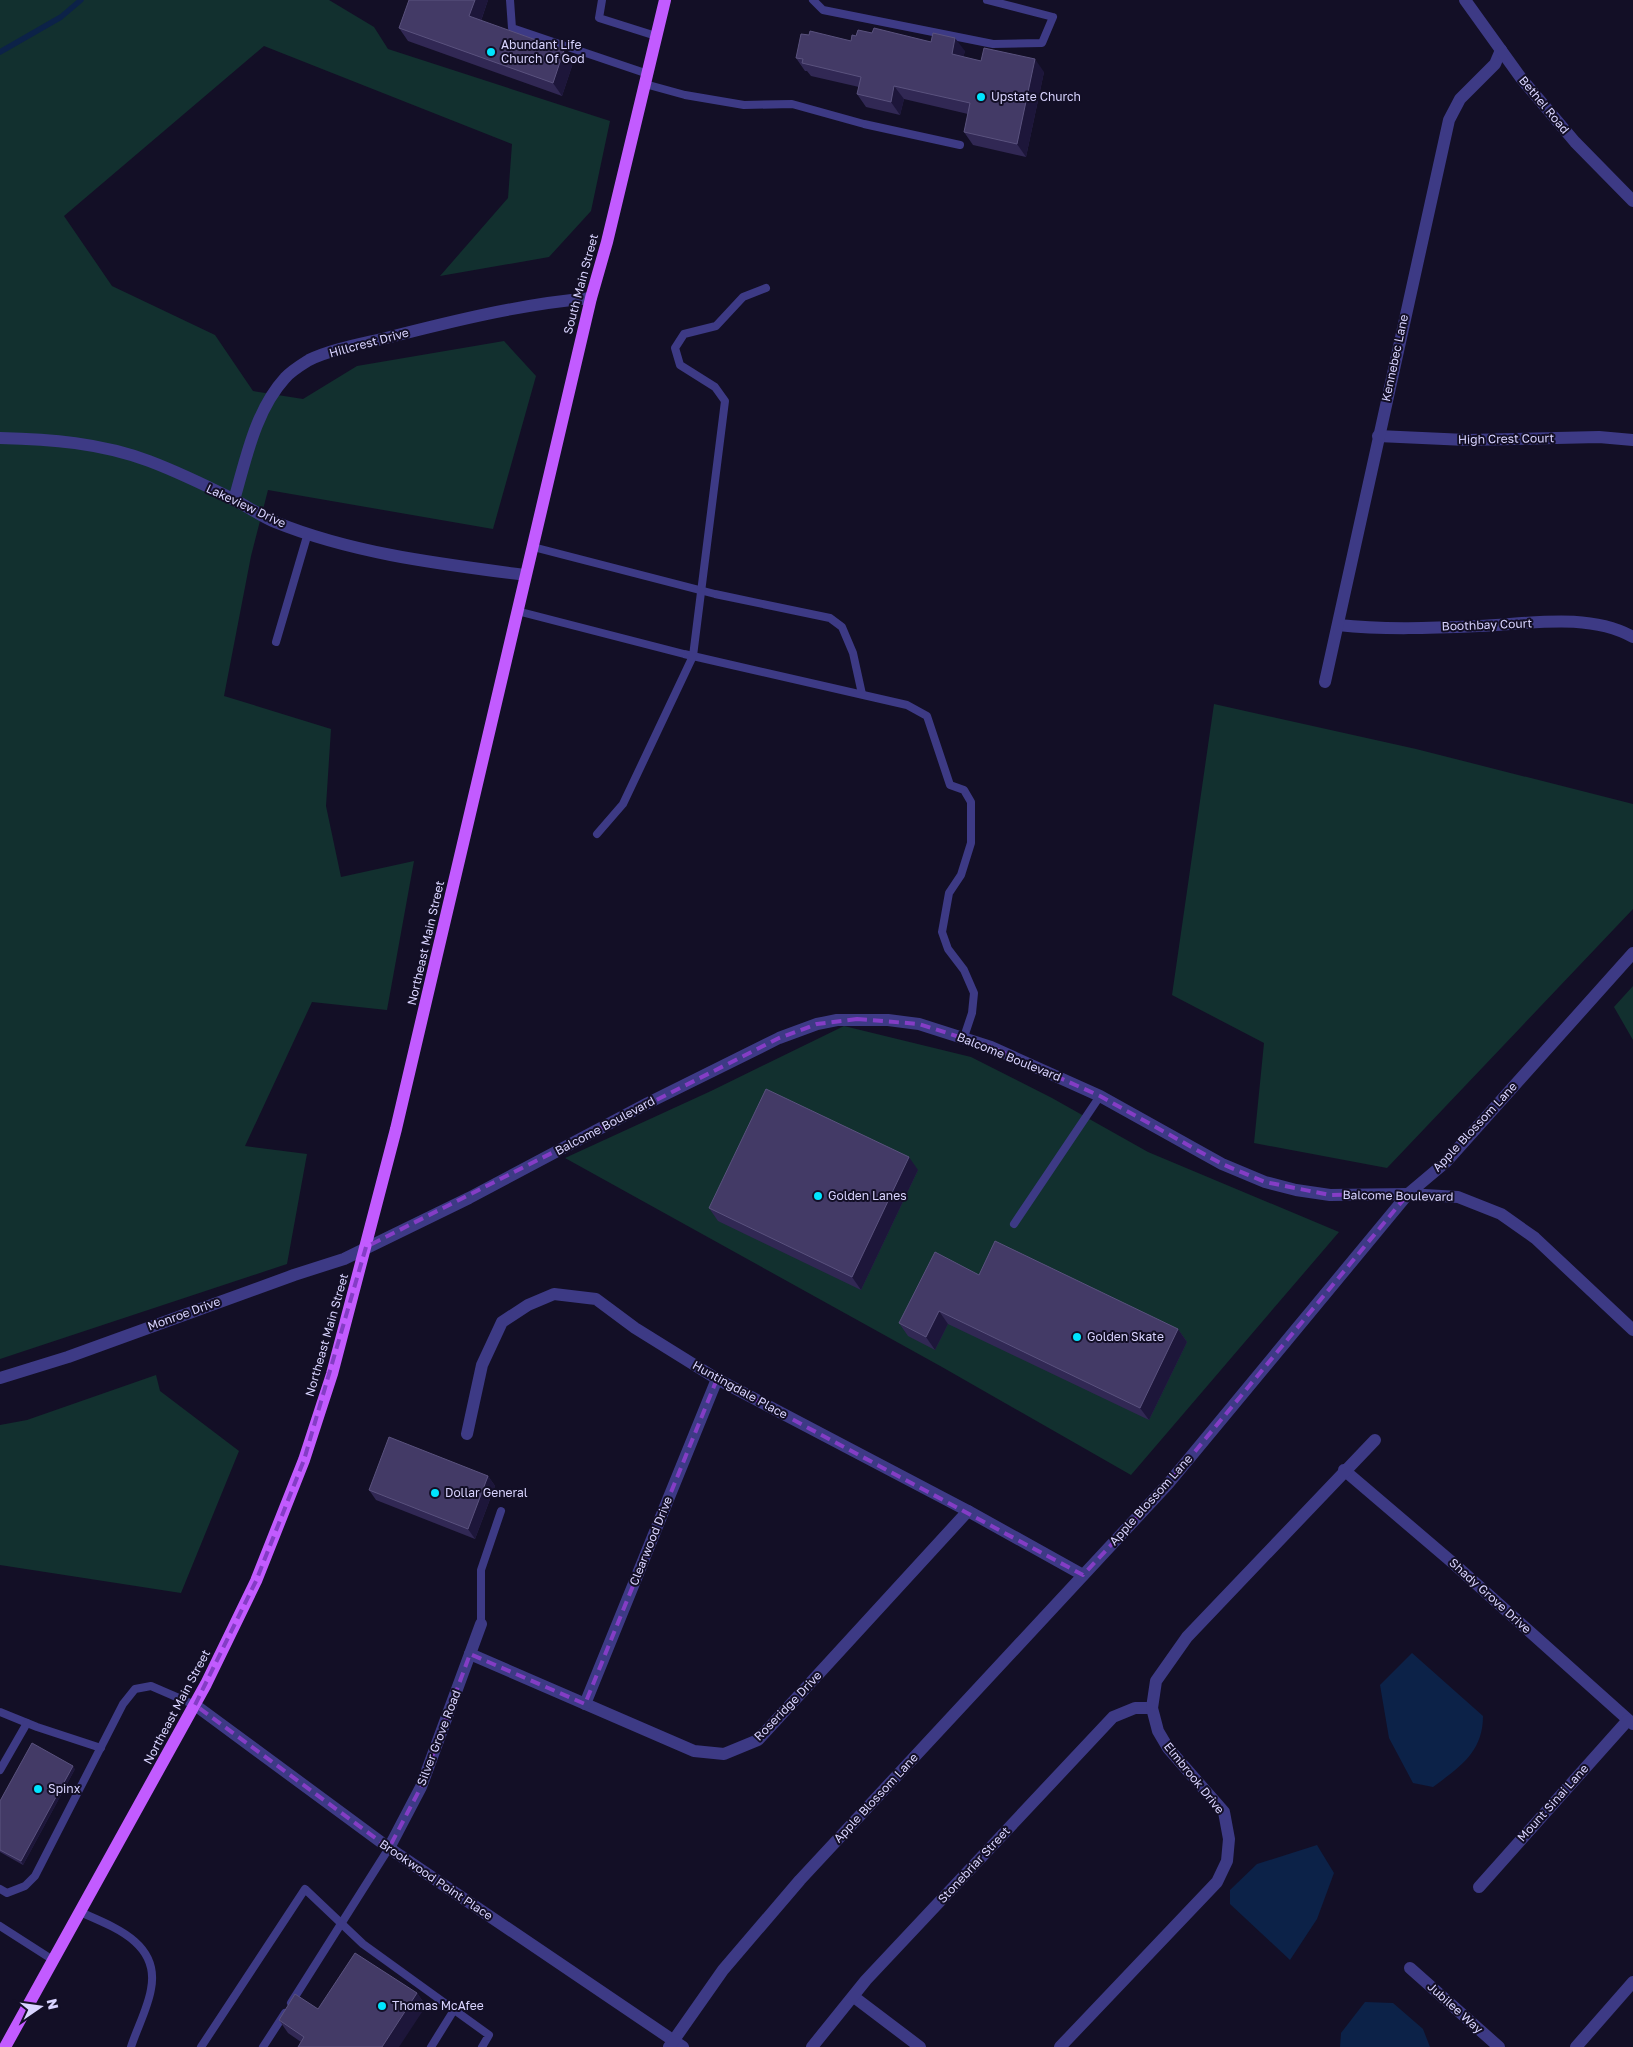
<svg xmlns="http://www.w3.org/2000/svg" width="1633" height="2047" viewBox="0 0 1633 2047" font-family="'Golos Text',sans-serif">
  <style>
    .green { fill: #12302f }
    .water { fill: #0c2248 }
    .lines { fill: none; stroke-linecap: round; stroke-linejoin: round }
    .stream { stroke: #0c2248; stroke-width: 5.5 }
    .service { stroke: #3d3a85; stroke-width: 8 }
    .minor { stroke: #3d3a85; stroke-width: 12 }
    .tertiary { stroke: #3d3a85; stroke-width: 12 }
    .primary { stroke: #c25bff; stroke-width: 12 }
    .wall { fill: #312854 }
    .shaded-wall { fill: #1d163a }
    .building { fill: #433a66; stroke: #5a527e }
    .marked { fill: none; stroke: #843dc5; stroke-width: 4; stroke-dasharray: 10 6; stroke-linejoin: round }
    .poi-dot { fill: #00e5ff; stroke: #130f26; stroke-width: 2 }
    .labels { text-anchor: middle; stroke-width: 4; stroke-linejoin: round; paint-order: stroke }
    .poi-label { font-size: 12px; fill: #d9d4ff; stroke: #130f26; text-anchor: start }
    .street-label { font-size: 12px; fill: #d9d4ff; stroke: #130f26 }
  </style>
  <rect width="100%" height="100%" fill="#130f26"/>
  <!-- green -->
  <g class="green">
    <polygon points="0,0 329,0 374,27 388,49 610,121 591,211 549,257 440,276 508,198 512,144 264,46 64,216 112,286 215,335 253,391 303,399 357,366 504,341 536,376 493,529 268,490 251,556 224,696 331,729 326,806 341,877 414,861 387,1010 312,1002 245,1146 307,1154 287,1264 0,1359"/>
    <polygon points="1214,704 1416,749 1633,804 1633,909 1387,1168 1254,1143 1264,1043 1172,995"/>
    <polygon points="1633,986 1633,1040 1614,1007"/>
    <polygon points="844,1026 971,1057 1052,1098 1148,1152 1339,1232 1131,1475 942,1367 565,1158 711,1091"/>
    <polygon points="156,1375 160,1391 239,1451 181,1593 0,1565 0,1425 27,1420"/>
  </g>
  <!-- water -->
  <g class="water">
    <path d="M1412 1653 1483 1716C1483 1752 1460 1767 1433 1787L1413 1783 1389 1738 1380 1685Z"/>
    <polygon points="1317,1845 1334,1873 1317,1919 1290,1960 1230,1904 1230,1890 1257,1864"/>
    <polygon points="1365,2002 1393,2003 1423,2029 1430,2047 1340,2047 1341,2033"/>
  </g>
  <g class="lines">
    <!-- stream -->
    <polyline class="stream" points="0,52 61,17 81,0"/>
    <!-- service -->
    <g class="service">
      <polyline points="510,0 512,28 648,74"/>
      <polyline points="602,0 599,18 656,36"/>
      <polyline points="813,0 823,10 993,44 1042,43 1053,17 987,0"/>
      <polyline points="645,84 685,95 744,105 792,104 864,124 960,145"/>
      <polyline points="533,547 715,594 830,618 842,627 853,653 862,694"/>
      <polyline points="517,611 684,654 907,705 927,716 950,785 964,790 971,802 971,843 961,875 949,893 942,932 948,949 964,970 974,993 972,1013 964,1037"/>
      <polyline points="276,642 308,533"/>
      <polyline points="597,834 623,804 693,656 725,401 715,387 680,365 675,348 684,334 716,326 743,297 766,288"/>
      <polyline points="1014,1224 1100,1096"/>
      <polyline points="481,1624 481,1570 501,1511"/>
      <polyline points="0,1712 37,1727 101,1748"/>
      <polyline points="0,1770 27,1723"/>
      <polyline points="0,1889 7,1893 25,1886 35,1876 123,1704 135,1689 151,1686 195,1705"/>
      <path d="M80 1912C114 1927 160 1943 151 1989 148 2008 137 2028 131 2047"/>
      <polyline points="0,1926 53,1960"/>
      <polyline points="291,2003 389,1848"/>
      <polyline points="201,2047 305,1889 363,1944 489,2035 482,2047"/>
      <polyline points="263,2047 285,2013"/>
      <polyline points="431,2047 454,2010"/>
    </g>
    <!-- minor -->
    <g class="minor">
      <polyline points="1378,436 1466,440 1599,437 1633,440"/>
      <path d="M0 438C50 439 101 443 149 461 178 472 207 486 235 500 248 507 261 516 275 522 354 554 441 564 525 575"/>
      <path d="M234 500C246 459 255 411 285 378 291 371 301 365 309 360 332 349 361 344 386 338 453 321 521 304 591 298"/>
      <path d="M1338 625C1385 630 1432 628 1479 626 1528 624 1588 612 1633 637"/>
      <polyline points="1325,682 1449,120 1460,99 1495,64 1501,50"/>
      <polyline points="0,1378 68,1357 294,1275 344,1259 469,1198 648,1103 779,1038 817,1024 837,1020 888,1020 919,1024 991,1047 1100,1096 1222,1164 1265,1182 1296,1190 1330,1195 1408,1194 1458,1197 1501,1214 1535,1238 1633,1330"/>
      <polyline points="467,1434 482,1365 502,1322 528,1305 554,1294 596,1299 635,1328 717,1379 968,1511 1083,1575"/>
      <polyline points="1344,1470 1453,1563 1633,1724"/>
      <polyline points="470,1654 694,1751 724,1754 758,1740 968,1511"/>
      <polyline points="585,1704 717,1379"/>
      <polyline points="195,1705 389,1848 683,2047"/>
      <polyline points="389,1848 421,1787 481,1624"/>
      <polyline points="1479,1887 1628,1720"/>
      <polyline points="1410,1968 1499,2047"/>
      <polyline points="854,1997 920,2047"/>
      <polyline points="669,2047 723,1970 800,1880 1168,1484 1408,1194 1446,1162 1633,953"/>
      <polyline points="812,2047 866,1980 1113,1717 1135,1708 1152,1708"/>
      <polyline points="1060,2047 1217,1882 1227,1861 1229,1839 1224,1812 1168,1748 1158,1731 1152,1708 1156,1681 1187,1637 1375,1440"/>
      <polyline points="1576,2047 1633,1982"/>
    </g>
    <!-- tertiary -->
    <polyline class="tertiary" points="1465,0 1521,78 1575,142 1633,201"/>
    <!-- primary -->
    <polyline class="primary" points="5,2047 206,1684 256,1581 304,1460 332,1374 396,1129 591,298 607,242 665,0"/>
  </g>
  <!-- wall -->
  <g class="wall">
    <polygon points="488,0 481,21 573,63 562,96 408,41 399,28"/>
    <polygon points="809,35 851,41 856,36 965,51 963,57 981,61 1044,72 1026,157 973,145 964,132 968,114 904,99 900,115 866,107 857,94 859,87 811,76 807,71 805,71 796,58"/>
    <polygon points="918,1170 861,1290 718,1221 709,1208"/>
    <polygon points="979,1275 1178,1329 1187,1342 1149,1420 948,1324 935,1350 908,1336 899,1323"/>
    <polygon points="488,1476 495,1486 475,1539 376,1500 369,1490"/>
    <polygon points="75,1769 23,1865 0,1852 0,1801"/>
    <polygon points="417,1993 426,2006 301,2042 288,2033 279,2020 318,2009"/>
  </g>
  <!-- shaded-wall -->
  <g class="shaded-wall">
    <polygon points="475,0 488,0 478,29 469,16"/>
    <polygon points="955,38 965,51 961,67 952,54"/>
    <polygon points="564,50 573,63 562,96 553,83"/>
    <polygon points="1035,59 1044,72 1026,157 1017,144"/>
    <polygon points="894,86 904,99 900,115 891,102"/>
    <polygon points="909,1157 918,1170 861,1290 852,1277"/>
    <polygon points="939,1311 948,1324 935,1350 926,1337"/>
    <polygon points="1178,1329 1187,1342 1149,1420 1140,1408"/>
    <polygon points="488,1476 495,1486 475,1539 468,1529"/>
    <polygon points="73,1766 75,1769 23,1865 21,1861"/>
    <polygon points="417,1993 426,2006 399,2047 382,2047"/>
  </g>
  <!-- building -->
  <g class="building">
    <polygon points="409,0 475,0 469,16 564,50 553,83 399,28"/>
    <polygon points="874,28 931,42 933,33 955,38 952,54 981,61 984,48 1035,59 1017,144 964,132 970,103 894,86 891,102 857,94 861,77 802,63 803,59 796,58 801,34 809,35 810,31 851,41 852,35 856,36 858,30 872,33"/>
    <polygon points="766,1089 909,1157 852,1277 709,1208"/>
    <polygon points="995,1241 1178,1329 1140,1408 939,1311 926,1337 899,1323 935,1252 979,1275"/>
    <polygon points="389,1437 488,1476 468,1529 369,1490"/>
    <polygon points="32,1743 73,1766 21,1861 0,1850 0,1801"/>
    <polygon points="355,1953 417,1993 382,2047 298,2047 304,2037 279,2020 295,1994 318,2009"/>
  </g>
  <!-- marked area -->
  <path class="marked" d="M857 1019 919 1024 991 1047 1100 1096 1222 1164 1265 1182 1330 1195 1408 1194 1168 1484 1083 1575 717 1379 585 1704 470 1654 421 1787 389 1848 195 1705 256 1581 304 1460 366 1247 779 1038 817 1024Z"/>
  <!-- markers -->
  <g class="poi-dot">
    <circle cx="491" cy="52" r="5"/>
    <circle cx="981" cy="97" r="5"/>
    <circle cx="818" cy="1196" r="5"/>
    <circle cx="1077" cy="1337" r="5"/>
    <circle cx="435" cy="1493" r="5"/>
    <circle cx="38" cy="1789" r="5"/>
    <circle cx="382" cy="2006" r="5"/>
  </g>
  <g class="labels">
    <!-- poi labels -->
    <g class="poi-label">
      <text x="501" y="49">Abundant Life<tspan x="501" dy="14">Church Of God</tspan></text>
      <text x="991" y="101">Upstate Church</text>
      <text x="828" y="1200">Golden Lanes</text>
      <text x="1087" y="1341">Golden Skate</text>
      <text x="445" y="1497">Dollar General</text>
      <text x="48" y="1793">Spinx</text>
      <text x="392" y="2010">Thomas McAfee</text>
    </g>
    <!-- street labels -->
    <g class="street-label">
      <text transform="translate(1544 105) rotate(50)" y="4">Bethel Road</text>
      <text transform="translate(581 284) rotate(-75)" y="4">South Main Street</text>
      <text transform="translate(369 343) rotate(-15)" y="4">Hillcrest Drive</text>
      <text transform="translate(1395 358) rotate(-78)" y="4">Kennebec Lane</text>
      <text transform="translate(1506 439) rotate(-1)" y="4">High Crest Court</text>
      <text transform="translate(246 506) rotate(25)" y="4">Lakeview Drive</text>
      <text transform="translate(1487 625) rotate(-2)" y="4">Boothbay Court</text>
      <text transform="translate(426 943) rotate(-77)" y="4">Northeast Main Street</text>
      <text transform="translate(1009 1057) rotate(22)" y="4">Balcome Boulevard</text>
      <text transform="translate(605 1126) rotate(-28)" y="4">Balcome Boulevard</text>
      <text transform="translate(1475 1127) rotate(-47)" y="4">Apple Blossom Lane</text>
      <text transform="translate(1398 1196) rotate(1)" y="4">Balcome Boulevard</text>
      <text transform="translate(184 1314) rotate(-20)" y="4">Monroe Drive</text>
      <text transform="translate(327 1335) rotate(-74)" y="4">Northeast Main Street</text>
      <text transform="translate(740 1390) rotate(29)" y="4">Huntingdale Place</text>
      <text transform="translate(1151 1500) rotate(-48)" y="4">Apple Blossom Lane</text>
      <text transform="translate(651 1541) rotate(-68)" y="4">Clearwood Drive</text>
      <text transform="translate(1490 1596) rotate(42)" y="4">Shady Grove Drive</text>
      <text transform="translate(788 1706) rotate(-46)" y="4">Roseridge Drive</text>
      <text transform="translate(177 1707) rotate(-62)" y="4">Northeast Main Street</text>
      <text transform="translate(439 1738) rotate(-69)" y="4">Silver Grove Road</text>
      <text transform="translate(1194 1778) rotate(51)" y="4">Elmbrook Drive</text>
      <text transform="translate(876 1798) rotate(-47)" y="4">Apple Blossom Lane</text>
      <text transform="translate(1553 1803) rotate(-48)" y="4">Mount Sinai Lane</text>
      <text transform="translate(974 1865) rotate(-47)" y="4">Stonebriar Street</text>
      <text transform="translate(436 1880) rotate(34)" y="4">Brookwood Point Place</text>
      <text transform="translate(1455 2008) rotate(42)" y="4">Jubilee Way</text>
    </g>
  </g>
  <!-- north arrow -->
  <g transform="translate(40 2007) rotate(77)" stroke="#130f26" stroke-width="4" paint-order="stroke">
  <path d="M0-4L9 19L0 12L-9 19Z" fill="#d9d4ff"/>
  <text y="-8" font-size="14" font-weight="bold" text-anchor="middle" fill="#d9d4ff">N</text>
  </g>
</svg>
